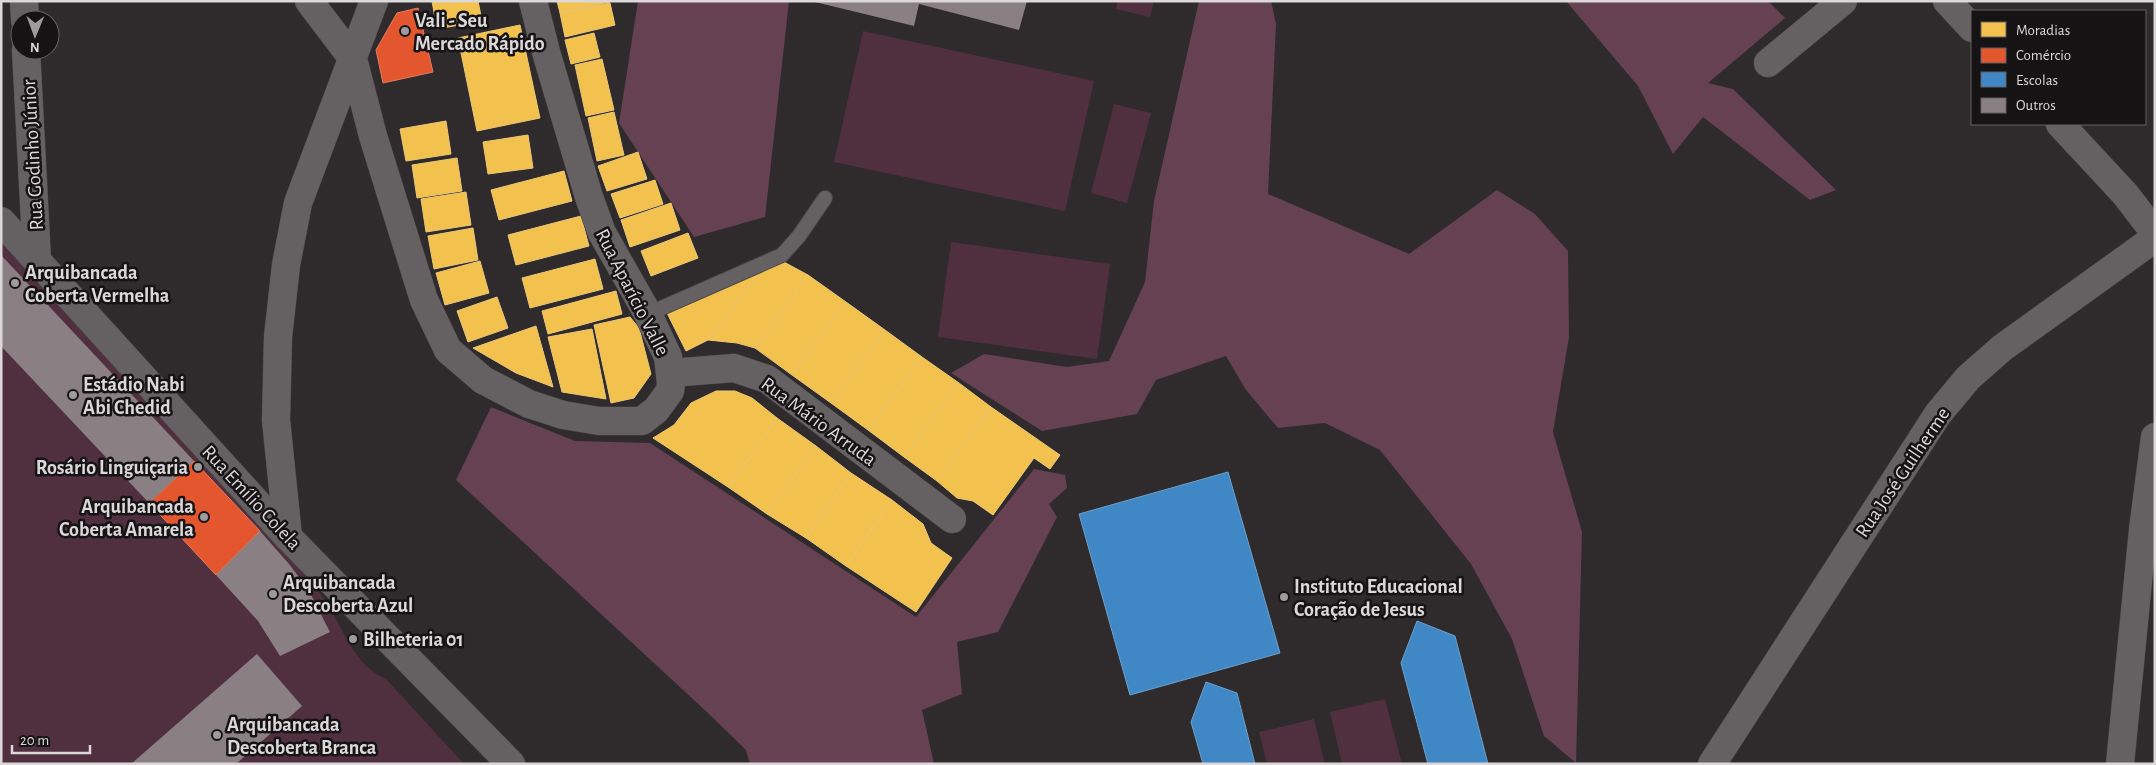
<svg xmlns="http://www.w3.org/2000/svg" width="2156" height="765" viewBox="0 0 2156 765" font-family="'Alegreya Sans',sans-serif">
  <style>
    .green { fill: #50303e }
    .forest { fill: #654151 }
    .homes { fill: #f2c14e; stroke: #ebc878 }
    .shops { fill: #e4572e; stroke: #e27d61 }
    .schools { fill: #3f88c5; stroke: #6ea0cb }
    .building { fill: #8a7f83 }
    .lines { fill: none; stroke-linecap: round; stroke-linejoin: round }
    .service-casing { stroke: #4a4748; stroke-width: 16 }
    .minor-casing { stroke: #4a4748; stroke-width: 29 }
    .tertiary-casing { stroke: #4a4748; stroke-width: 29 }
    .service { stroke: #656162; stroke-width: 14 }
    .minor { stroke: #656162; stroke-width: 28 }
    .tertiary { stroke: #656162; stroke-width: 28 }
    .poi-dot { fill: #9f9a9c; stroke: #161314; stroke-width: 2 }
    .labels { text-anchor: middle; stroke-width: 5; stroke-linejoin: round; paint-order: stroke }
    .poi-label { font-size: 20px; font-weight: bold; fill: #dcd7d9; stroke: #161314; text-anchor: start }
    .street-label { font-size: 20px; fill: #dcd7d9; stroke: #161314 }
  </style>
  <rect width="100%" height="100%" fill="#2f2a2c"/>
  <!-- green -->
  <g class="green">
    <polygon points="1118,1 1154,1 1150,17 1116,9"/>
    <polygon points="863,31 1094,81 1065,211 834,162"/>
    <polygon points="1114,104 1151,113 1127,203 1091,193"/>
    <path d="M1 238 289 552C301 569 316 587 328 605 345 632 354 665 386 679L464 764H1Z"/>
    <polygon points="951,242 1110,264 1097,359 938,337"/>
    <polygon points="1385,699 1402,764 1342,764 1330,712"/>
    <polygon points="1314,719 1325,764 1267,764 1259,732"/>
  </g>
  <!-- forest -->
  <g class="forest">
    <polygon points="638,1 789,1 765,217 694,237 619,123"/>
    <polygon points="1199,1 1271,1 1276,24 1268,194 1409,254 1497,190 1535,214 1568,251 1569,337 1553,432 1582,532 1576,763 1544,736 1512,639 1471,564 1380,450 1325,423 1278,428 1246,390 1226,356 1156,380 1137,414 1042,431 951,373 984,354 1067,367 1109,361 1145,282 1154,201"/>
    <polygon points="1566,1 1768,1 1785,18 1708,83 1733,89 1836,190 1810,200 1703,117 1673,154 1638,86"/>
    <polygon points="491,407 575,441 650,443 916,617 1034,469 1065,475 1067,488 1049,504 1057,517 998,632 957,642 962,694 922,710 934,764 750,764 746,750 709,714 456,480"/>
  </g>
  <!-- homes -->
  <g class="homes">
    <polygon points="432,1 478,1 482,21 437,29"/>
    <polygon points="557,1 610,1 610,2 560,13"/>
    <polygon points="610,3 615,25 565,37 560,13"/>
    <polygon points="520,25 540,118 477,131 458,38"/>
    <polygon points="594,33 600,57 571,64 565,40"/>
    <polygon points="602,59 614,110 586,116 575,65"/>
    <polygon points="614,112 624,155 597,161 588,118"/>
    <polygon points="446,121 451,154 406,161 400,129"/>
    <polygon points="528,135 533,168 488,174 483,142"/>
    <polygon points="638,152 647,179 607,191 598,166"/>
    <polygon points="457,158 462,191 417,198 412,165"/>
    <polygon points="564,171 572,201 499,220 491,190"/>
    <polygon points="655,180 663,204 620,218 611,194"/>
    <polygon points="466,192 471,225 426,232 421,199"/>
    <polygon points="671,203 680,230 630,247 621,220"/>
    <polygon points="581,216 589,246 516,265 508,235"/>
    <polygon points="473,228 478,260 434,269 428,236"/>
    <polygon points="688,233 698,258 651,276 641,251"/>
    <polygon points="595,259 603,289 530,308 522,278"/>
    <polygon points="480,261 489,293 445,305 436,273"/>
    <polygon points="782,261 808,275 755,348 737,343 708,340 762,270"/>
    <polygon points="762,270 708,340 686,351 667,313"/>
    <polygon points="808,275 846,302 792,375 755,348"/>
    <polygon points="616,291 622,314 548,334 542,311"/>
    <polygon points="497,297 508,328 468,342 457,311"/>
    <polygon points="846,302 885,330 831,403 792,375"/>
    <polygon points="630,317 639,328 651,374 634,398 611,403 594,325"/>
    <polygon points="536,326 553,387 516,373 473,348"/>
    <polygon points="592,329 606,399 562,392 548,337"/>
    <polygon points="885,330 922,357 868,430 831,403"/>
    <polygon points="922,357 959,383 904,457 868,430"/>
    <polygon points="959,383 991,407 937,481 904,457"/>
    <polygon points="716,391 735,391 752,398 777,418 728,487 653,438 674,425 691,403"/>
    <polygon points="991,407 1060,455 1050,469 1034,458 993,515 973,501 957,498 937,481"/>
    <polygon points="777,418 816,446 767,514 728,487"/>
    <polygon points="816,446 851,473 806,538 767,514"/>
    <polygon points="851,473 892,500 846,566 806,538"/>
    <polygon points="892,500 923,524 931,543 952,558 916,612 846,566"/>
  </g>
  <!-- shops -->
  <g class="shops">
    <polygon points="418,8 433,72 383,83 376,50 397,13"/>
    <polygon points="194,461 260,531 216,575 149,503"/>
  </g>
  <!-- schools -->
  <g class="schools">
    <polygon points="1228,472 1280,653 1130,695 1079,514"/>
    <polygon points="1417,621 1455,636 1488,764 1428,764 1401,663"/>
    <polygon points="1206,682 1237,693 1255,764 1203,764 1191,722"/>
  </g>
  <!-- building -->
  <g class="building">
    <polygon points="1027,1 1019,30 919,4 914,26 815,2"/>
    <polygon points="1,255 194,461 149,503 1,346"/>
    <polygon points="260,531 289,564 308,589 330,632 280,656 258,621 216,575"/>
    <polygon points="257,654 302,706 236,764 131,764"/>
  </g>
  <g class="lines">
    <!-- service casing -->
    <g class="service-casing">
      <polyline id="service" points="648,314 782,255 799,236 825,198"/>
    </g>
    <!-- minor casing -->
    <g class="minor-casing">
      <g id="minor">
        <polyline points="24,1 25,20"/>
        <polyline points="309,1 353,59 373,136 424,300 448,350 483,380 529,404 563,415 599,421 642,421 656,410 670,391 671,383 668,357 648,314 602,233 589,197 546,52 533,1"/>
        <polyline points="26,50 37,260"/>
        <polyline points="1768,63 1843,1"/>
        <polyline points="1,221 288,537 511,764"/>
        <polyline points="670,373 734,368 767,379 952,519"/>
        <polyline points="288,537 276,420 278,337 286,265 298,203 374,1"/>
      </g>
    </g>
    <!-- tertiary casing -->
    <g class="tertiary-casing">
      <g id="tertiary">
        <polyline points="1947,1 1972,28"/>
        <polyline points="2060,124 2125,194 2155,233"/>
        <polyline points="1712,764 1938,414 1968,378 2002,348 2155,238"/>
        <polyline points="2120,764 2143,530 2155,437"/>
      </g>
    </g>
    <!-- service -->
    <use href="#service" class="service"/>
    <!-- minor -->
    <use href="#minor" class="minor"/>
    <!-- tertiary -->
    <use href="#tertiary" class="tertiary"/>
  </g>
  <!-- markers -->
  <g class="poi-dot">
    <circle cx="405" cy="31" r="5"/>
    <circle cx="15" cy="283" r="5"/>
    <circle cx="73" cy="395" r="5"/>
    <circle cx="198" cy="467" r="5"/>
    <circle cx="204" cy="517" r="5"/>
    <circle cx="273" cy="594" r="5"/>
    <circle cx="1284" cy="597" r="5"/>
    <circle cx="353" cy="639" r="5"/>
    <circle cx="217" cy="735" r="5"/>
  </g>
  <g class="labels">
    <!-- poi labels -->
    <g class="poi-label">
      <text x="415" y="27">Vali - Seu<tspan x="415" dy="23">Mercado Rápido</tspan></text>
      <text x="25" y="279">Arquibancada<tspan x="25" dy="23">Coberta Vermelha</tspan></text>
      <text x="83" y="391">Estádio Nabi<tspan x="83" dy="23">Abi Chedid</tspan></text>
      <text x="188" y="474" text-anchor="end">Rosário Linguiçaria</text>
      <text x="194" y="513" text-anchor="end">Arquibancada<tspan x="194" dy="23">Coberta Amarela</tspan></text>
      <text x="283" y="589">Arquibancada<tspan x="283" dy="23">Descoberta Azul</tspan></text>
      <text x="1294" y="593">Instituto Educacional<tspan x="1294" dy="23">Coração de Jesus</tspan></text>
      <text x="363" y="646">Bilheteria 01</text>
      <text x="227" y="731">Arquibancada<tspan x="227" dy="23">Descoberta Branca</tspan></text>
    </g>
    <!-- street labels -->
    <g class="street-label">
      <text transform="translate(32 155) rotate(-93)" y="7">Rua Godinho Júnior</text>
      <text transform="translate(633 292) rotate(63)" y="7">Rua Aparício Valle</text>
      <text transform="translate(819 421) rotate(36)" y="7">Rua Mário Arruda</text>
      <text transform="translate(1902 472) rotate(-56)" y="7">Rua José Guilherme</text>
      <text transform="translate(252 497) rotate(47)" y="7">Rua Emílio Colela</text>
    </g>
  </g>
  <!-- border -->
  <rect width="2156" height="765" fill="none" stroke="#dcd7d9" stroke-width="5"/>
  <!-- legend -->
  <rect x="1971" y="10" width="175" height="115" fill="#161314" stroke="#656163"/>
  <rect x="1981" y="22" width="25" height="15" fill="#f2c14e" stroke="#656163"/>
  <text x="2016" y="35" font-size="15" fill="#dcd7d9">Moradias</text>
  <rect x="1981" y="48" width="25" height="15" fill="#e4572e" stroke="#656163"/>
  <text x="2016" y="60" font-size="15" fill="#dcd7d9">Comércio</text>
  <rect x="1981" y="72" width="25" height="15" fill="#3f88c5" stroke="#656163"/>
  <text x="2016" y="85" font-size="15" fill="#dcd7d9">Escolas</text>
  <rect x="1981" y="98" width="25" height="15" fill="#8a7f83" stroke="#656163"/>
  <text x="2016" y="110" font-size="15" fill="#dcd7d9">Outros</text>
  <!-- north arrow -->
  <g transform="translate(35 35) rotate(181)"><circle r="24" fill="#161314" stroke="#656163"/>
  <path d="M0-4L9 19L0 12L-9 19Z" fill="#9f9a9c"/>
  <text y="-8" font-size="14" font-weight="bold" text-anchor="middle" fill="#dcd7d9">N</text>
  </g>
  <!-- scale -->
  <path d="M12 745v8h78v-8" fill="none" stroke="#dcd7d9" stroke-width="2.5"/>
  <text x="20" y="745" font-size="15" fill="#dcd7d9" stroke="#161314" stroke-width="4" paint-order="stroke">20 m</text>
</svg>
